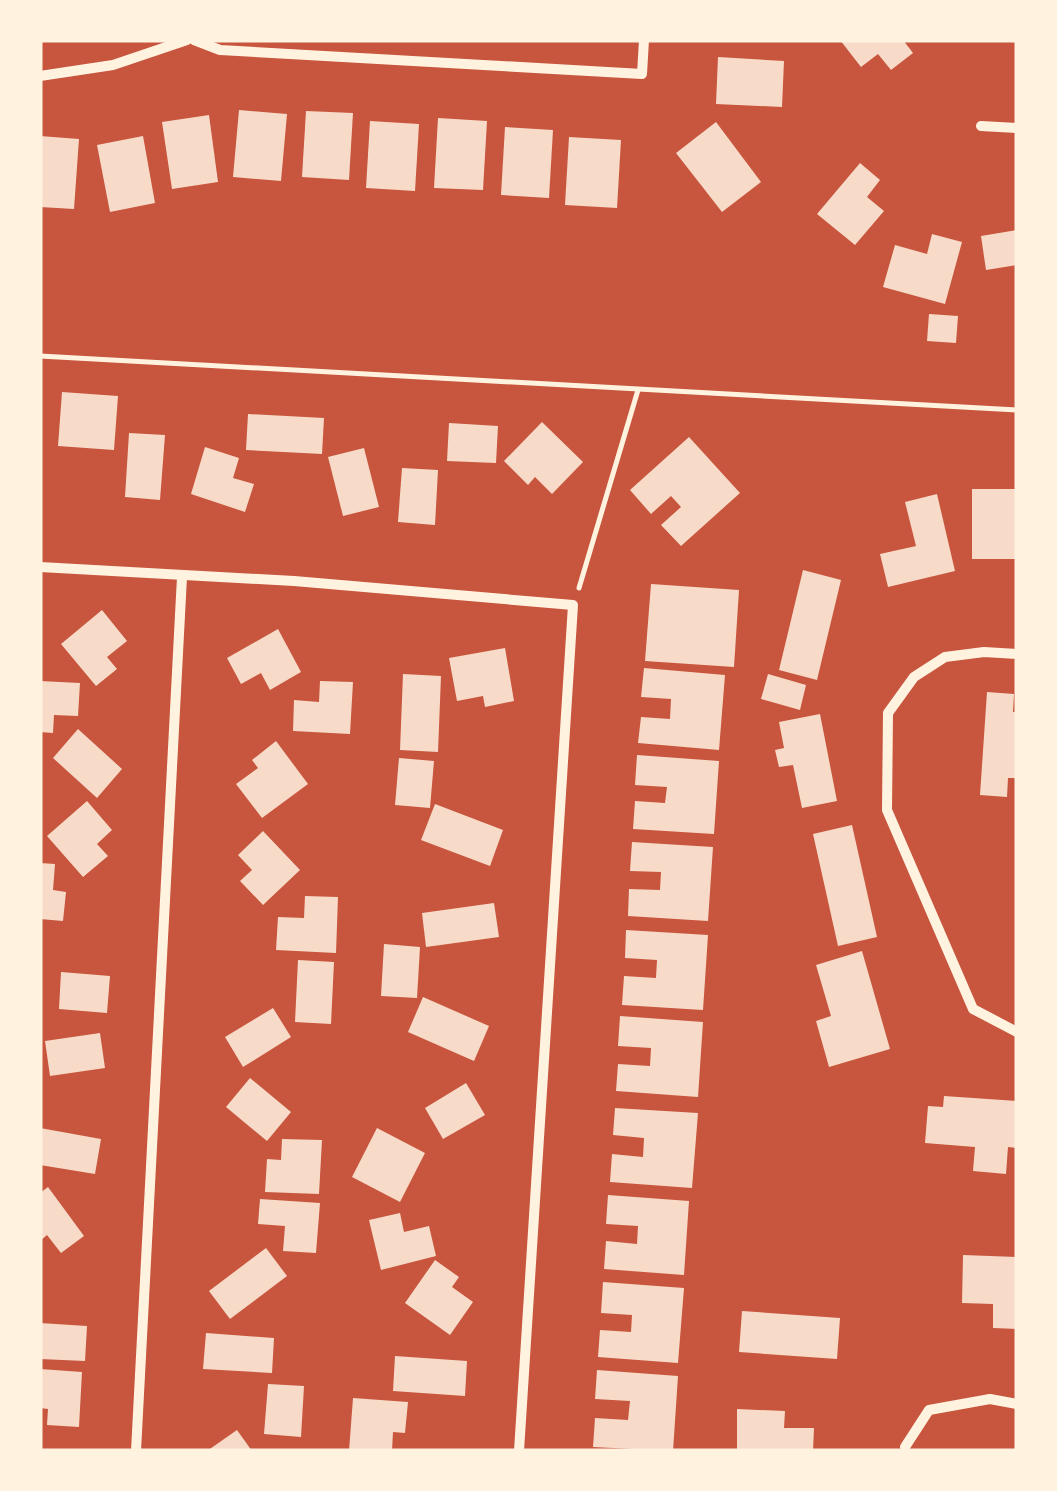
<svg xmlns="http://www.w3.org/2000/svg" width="1057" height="1491" viewBox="0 0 1057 1491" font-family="Ubuntu,sans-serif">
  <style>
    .building { fill: #f7dbc8 }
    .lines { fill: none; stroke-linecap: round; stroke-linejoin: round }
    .path { stroke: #fff3e0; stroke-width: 5 }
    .minor { stroke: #fff3e0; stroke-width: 10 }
  </style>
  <rect width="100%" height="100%" fill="#c8553d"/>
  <!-- building -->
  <g class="building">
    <polygon points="840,40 903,40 913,53 891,70 878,54 861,67"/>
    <polygon points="718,57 784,61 782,107 716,104"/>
    <polygon points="239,110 287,114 281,181 233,177"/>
    <polygon points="306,111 353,113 349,180 302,177"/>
    <polygon points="209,115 218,182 172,189 162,122"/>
    <polygon points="438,118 487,121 483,190 434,188"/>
    <polygon points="370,121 419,124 415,191 366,188"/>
    <polygon points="716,122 761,182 722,212 676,153"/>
    <polygon points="505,127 553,130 549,198 501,195"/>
    <polygon points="40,136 79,139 74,209 40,207"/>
    <polygon points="143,136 155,203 110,212 97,145"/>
    <polygon points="569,137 621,140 617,208 565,205"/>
    <polygon points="860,163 880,180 867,197 884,211 855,245 817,214"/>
    <polygon points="1017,230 1017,265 986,270 981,236"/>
    <polygon points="932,234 962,242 945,304 883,287 895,245 927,254"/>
    <polygon points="929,314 958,316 956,343 927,341"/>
    <polygon points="62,392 118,396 114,450 58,446"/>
    <polygon points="248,414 324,418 322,454 246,450"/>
    <polygon points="542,422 583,462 552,494 535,477 528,485 504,461"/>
    <polygon points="449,423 498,426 496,463 447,461"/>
    <polygon points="129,433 165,435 160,500 125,497"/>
    <polygon points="689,437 740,493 681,546 661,525 681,507 671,496 651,514 630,490"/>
    <polygon points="205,447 239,458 233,478 254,484 245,512 191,494"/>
    <polygon points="364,448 379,507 343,516 328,457"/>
    <polygon points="402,468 438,470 435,525 398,522"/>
    <rect x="972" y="489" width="45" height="70"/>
    <polygon points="937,494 955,571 888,587 880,554 916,546 905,502"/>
    <polygon points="803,570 841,580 817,680 779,670"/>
    <polygon points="651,584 739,590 734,667 645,661"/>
    <polygon points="102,610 127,641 107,657 117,669 96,686 61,644"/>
    <polygon points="278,629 301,672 270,690 261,673 241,684 227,658"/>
    <polygon points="505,648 514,701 485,707 483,696 457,701 449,658"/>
    <polygon points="644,668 725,675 719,750 638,743 641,717 670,719 671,699 641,697"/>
    <polygon points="403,674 441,676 438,752 400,750"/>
    <polygon points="768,674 806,685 800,710 761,699"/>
    <polygon points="40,681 80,683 78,716 54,715 53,733 40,732"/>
    <polygon points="320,681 353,682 350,734 293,731 294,700 319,702"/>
    <polygon points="987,692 1014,694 1013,712 1017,712 1017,778 1008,778 1007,797 980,795"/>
    <polygon points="820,714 837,801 802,808 793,765 779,767 775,750 784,748 779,722"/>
    <polygon points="78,729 122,769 97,798 53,758"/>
    <polygon points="276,741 308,784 262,818 236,784 258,768 252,760"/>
    <polygon points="637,755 719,761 714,834 633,829 635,801 665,803 667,787 635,785"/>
    <polygon points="399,758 434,761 430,808 395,805"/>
    <polygon points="87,801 112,830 97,844 108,856 83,877 47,836"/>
    <polygon points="435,804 503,830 490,866 421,840"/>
    <polygon points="852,825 877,937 838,946 813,834"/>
    <polygon points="263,831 300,870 263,905 240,881 252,870 238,855"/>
    <polygon points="632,842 713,847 708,921 628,916 629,889 660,890 661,872 630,871"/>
    <polygon points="40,863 55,864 53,890 66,892 63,921 40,919"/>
    <polygon points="305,896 338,897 336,953 276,950 278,917 304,918"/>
    <polygon points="494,903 499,937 426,947 422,913"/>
    <polygon points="626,930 708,935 703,1010 622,1005 624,976 656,978 657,960 625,958"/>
    <polygon points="384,944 420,947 417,998 381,996"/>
    <polygon points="862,951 890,1049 829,1067 816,1021 831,1016 816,965"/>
    <polygon points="298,960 334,962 331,1024 295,1022"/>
    <polygon points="61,972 110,976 107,1013 59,1009"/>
    <polygon points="423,997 489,1026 474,1061 408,1032"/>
    <polygon points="273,1008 291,1037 243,1067 225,1037"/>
    <polygon points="620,1016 703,1022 698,1097 616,1091 618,1064 650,1066 651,1048 618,1046"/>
    <polygon points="100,1033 105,1068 50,1076 45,1041"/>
    <polygon points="250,1078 291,1112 267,1141 226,1107"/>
    <polygon points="466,1083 485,1115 443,1139 425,1108"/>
    <polygon points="944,1096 1017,1101 1017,1148 1008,1147 1006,1174 973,1171 975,1147 925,1143 928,1106 943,1107"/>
    <polygon points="615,1108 698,1113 692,1188 610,1182 612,1154 643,1157 644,1138 613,1135"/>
    <polygon points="40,1128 101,1139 95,1174 40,1165"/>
    <polygon points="377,1128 425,1153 400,1202 352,1177"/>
    <polygon points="282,1139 322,1140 319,1194 265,1192 267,1159 281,1160"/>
    <polygon points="48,1187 84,1236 61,1253 47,1235 40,1241 40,1193"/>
    <polygon points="608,1195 689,1201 684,1275 604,1269 606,1241 637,1244 638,1226 606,1224"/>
    <polygon points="260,1199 320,1203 316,1253 283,1251 285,1226 258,1224"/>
    <polygon points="400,1213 404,1232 429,1226 436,1256 381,1270 369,1220"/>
    <polygon points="266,1248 287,1276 230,1319 209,1291"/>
    <polygon points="963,1255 1017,1257 1017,1329 993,1328 993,1304 962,1303"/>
    <polygon points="435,1260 459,1277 452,1287 473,1302 450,1335 405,1303"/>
    <polygon points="603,1282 684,1288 678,1363 598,1357 600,1330 631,1332 632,1315 601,1313"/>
    <polygon points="742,1311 840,1318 837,1359 739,1352"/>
    <polygon points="40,1323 87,1326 85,1361 40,1359"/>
    <polygon points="206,1333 274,1338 272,1373 203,1369"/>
    <polygon points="395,1356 467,1361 465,1396 393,1391"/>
    <polygon points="40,1369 82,1372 79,1427 47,1425 48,1409 40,1408"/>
    <polygon points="597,1370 678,1376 673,1451 593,1447 595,1418 628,1420 630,1401 595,1399"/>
    <polygon points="268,1384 304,1386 301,1437 264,1434"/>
    <polygon points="353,1398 408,1402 405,1433 393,1432 392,1451 349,1451"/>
    <polygon points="737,1409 785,1411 784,1428 814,1428 813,1451 737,1451"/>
    <polygon points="237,1430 252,1451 207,1451"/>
  </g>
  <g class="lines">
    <!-- path -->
    <g class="path">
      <polyline points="40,356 1017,410"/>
      <polyline points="579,588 638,390"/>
    </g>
    <!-- minor -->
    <g class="minor">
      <polyline points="194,40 220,50 642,74 644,40"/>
      <polyline points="40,76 113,65 187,40"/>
      <polyline points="981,126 1017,128"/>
      <polyline points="40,567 294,581 573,605 519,1451"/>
      <polyline points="1017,654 984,652 945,657 914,677 888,713 887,810 973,1009 1017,1032"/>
      <polyline points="905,1447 929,1410 990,1399 1017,1404"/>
      <polyline points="136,1451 182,577"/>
    </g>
  </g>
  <!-- border -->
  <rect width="1057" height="1491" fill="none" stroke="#fff3e0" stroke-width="85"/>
</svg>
